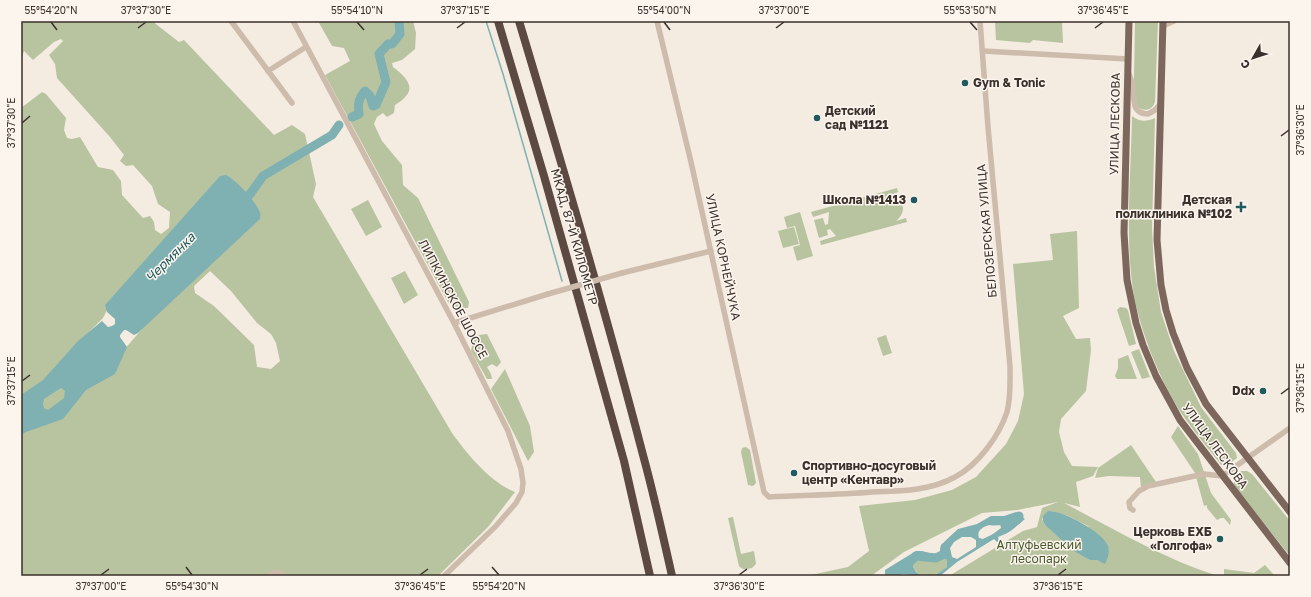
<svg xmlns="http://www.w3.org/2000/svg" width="1311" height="597" viewBox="0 0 1311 597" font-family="'Golos Text',sans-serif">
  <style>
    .green { fill: #b8c4a0; fill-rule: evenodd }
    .water { fill: #7fb0b2; fill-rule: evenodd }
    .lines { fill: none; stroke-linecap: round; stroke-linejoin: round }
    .stream { stroke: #7fb0b2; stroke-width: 1.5 }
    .river { stroke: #7fb0b2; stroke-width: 9 }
    .minor { stroke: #cdbbac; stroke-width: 5.5 }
    .major { stroke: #7d675c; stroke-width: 7 }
    .highway { stroke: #5c4a42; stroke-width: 8 }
    .minor-bridge { stroke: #cdbbac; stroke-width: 5.5 }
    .ticks { fill: none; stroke: #3b302b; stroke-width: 1.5 }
    .poi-dot { fill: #1f5a5e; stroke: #fbf5ee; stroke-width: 1.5 }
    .labels { text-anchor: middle; stroke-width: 3; stroke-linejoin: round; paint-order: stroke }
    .poi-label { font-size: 12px; font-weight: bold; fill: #3b302b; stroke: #fbf5ee; text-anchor: end }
    .street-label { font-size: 12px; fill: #3b302b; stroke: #fbf5ee }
    .park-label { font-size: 12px; fill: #4a5a2e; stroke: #fbf5ee }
    .water-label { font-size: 13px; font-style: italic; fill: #1f5a5e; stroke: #fbf5ee }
    .neatline { fill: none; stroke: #3b302b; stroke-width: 1.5 }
    .ticks-label { font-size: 10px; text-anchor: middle; fill: #3b302b }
  </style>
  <rect width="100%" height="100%" fill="#f4ebe1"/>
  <!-- green -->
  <g class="green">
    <path d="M21 21H152L179 42 184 40 274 135 292 125 305 134 316 184 313 197 452 433C468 455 490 482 515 492L488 527 438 576H21V434L87 388 123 351 149 321 230 244V180L107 310 103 318 78 343 77 355 21 401V108L42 92 46 94 66 118 64 130 67 138 72 139 80 137 98 167 113 170 121 181 122 195 143 218 150 216 154 222 155 230 161 234 169 228 170 212 158 204 152 186 133 165 126 166 120 161 124 155 110 137 57 78 55 64 49 55 63 41 61 39 54 42 33 60 24 51 21 60ZM210 271 231 291 257 323 271 334 276 343 280 361 271 369 257 367 254 345 214 306 195 293 194 286Z"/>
    <path d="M318 21H413L416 33 415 49 402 60 392 63 393 67C402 74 416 85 406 96 403 100 399 102 395 105L394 113 387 117 383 113 377 117 374 124 382 141 402 165 403 185 418 198 469 302 468 308H460L449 304 325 75 350 61 344 48 332 46Z"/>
    <polygon points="995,21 1062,21 1063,43 1033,40 1030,43 996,40"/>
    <path d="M1135 21H1158L1155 102C1152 111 1143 112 1136 106L1134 79Z"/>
    <path d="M1132 116C1140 122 1146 122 1155 118L1152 227 1154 267 1161 312 1174 351 1201 407 1236 453 1237 458 1226 466 1221 465C1209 449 1195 433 1184 417 1161 384 1139 329 1133 290 1125 236 1131 172 1132 116Z"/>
    <path d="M897 188 898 192 889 196C904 196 908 212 896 221L906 218 907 222 821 245 820 241 836 236 830 229 827 230 828 235 819 238 814 220 823 218 825 225 828 224 829 212 813 217 811 212Z"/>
    <polygon points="368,200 382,227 366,236 351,209"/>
    <polygon points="800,212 813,256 797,261 793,247 800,245 795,226 787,228 784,217"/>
    <polygon points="794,227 799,244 783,248 778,231"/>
    <path d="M1077 231 1079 308 1063 316 1076 339 1090 338 1091 350 1086 391 1061 419 1059 432 1064 452 1072 466 1098 467 1093 476 1076 482 1080 507 1064 503C1114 529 1164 559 1218 576H949L1023 531 1037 527 1042 508 1058 502 1017 510 982 513 904 552 871 576H806L848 567 869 551 859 506 915 500 952 490 976 477 1006 444 1018 421 1024 394 1013 264 1053 260 1050 234ZM1051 511 1068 516 1088 526 1105 563 1097 560H1090L1045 525 1042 519Z"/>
    <polygon points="405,271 418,295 404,304 391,278"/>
    <polygon points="1120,307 1126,308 1128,310 1136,344 1129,346 1117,310"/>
    <polygon points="487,334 501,362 497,367 492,364 487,367 491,374 492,379 487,379 471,351 473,341 479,335"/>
    <polygon points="886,335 892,353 883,356 877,338"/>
    <polygon points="1139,349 1150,377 1142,379 1131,352"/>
    <polygon points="1128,355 1137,379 1117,379 1115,376 1118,368 1118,359"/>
    <polygon points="505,369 530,426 534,452 528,461 491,389"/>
    <polygon points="61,386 68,393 65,400 48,413 42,413 40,397"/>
    <polygon points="1178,426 1198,454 1211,493 1231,520 1230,525 1224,518 1221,518 1217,520 1207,508 1207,505 1204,506 1195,473 1171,437"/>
    <polygon points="1131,445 1156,482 1141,487 1140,477 1109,476 1095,478 1098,468"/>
    <polygon points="746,447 750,450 756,483 753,486 748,485 741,452 742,448"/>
    <path d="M1241 471H1247L1252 474 1290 521V556L1235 487C1232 480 1236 475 1241 471Z"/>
    <path d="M733 517 741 554 754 551 756 564 752 568C746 569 743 571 739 566L728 518Z"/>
    <path d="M926 556H942L947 560V567C936 576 922 583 913 567L916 559Z"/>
    <polygon points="1265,565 1274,575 1228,576 1224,575 1224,569 1254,573"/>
  </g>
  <!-- water -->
  <g class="water">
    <path d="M226 175C236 180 257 202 260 213 261 215 260 217 260 219L138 333 134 335 126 330H124L120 335V337L127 347 115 374 86 390 63 419 26 432 21 435V395L43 380 78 341 102 321 108 327 112 326 115 324V319L107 312 105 305 220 176ZM61 388 65 391 64 398 48 410 44 408 43 404 44 399Z"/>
    <path d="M1048 511C1062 510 1103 532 1108 546 1110 553 1108 557 1105 564L1097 560H1090L1074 551 1045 525 1043 521V516Z"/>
    <path d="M1016 512 1025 519C1014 528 1012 532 998 537L999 541 997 542 994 539 957 562 940 576H934L947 567V560C938 553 927 555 916 559L913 567 916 572 922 576C915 576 909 574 902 574L900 576H885V570L916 551H922L933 554 941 552 943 548 944 542 958 529 977 524 991 516H1004ZM1000 523 1001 528 993 534 983 539 979 538C975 527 991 524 1000 523ZM962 537H971L976 540V547L957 559 952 557 950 548 954 542Z"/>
  </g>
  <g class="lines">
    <!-- stream -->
    <polyline class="stream" points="486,21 503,74 562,281"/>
    <!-- river -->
    <g class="river">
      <path d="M352 117 359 114C358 104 358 99 365 91L370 96 373 106 376 105 386 82 379 54 388 44H392L400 34 399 21"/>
      <polyline points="241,203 251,193 263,176 332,135 339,125"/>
      <polyline points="992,521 1017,520 1019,516"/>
      <polyline points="913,559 916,556 936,558 944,554 945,547"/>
    </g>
    <!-- minor -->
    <g class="minor">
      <polyline points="231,21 292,103"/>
      <polyline points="293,21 454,323 508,431 521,469 523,483 522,492 516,503 495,527 444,576"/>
      <path d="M657 21 691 162 764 492 769 497C803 495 838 495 872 492 900 491 930 491 955 477 978 465 999 436 1007 412 1011 397 1010 381 1010 366L988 127 980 21"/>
      <polyline points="1163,26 1174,21"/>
      <polyline points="983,51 1128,59"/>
      <polyline points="268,71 306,47"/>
      <path d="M1129 74C1130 78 1133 82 1133 86 1135 99 1130 113 1148 114L1155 110 1161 103"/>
      <polyline points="622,273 711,251"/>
      <polyline points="454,323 548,294"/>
      <polyline points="1133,510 1130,508 1129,502 1139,491 1148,486 1204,474 1222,476 1290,428"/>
      <polyline points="269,576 275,572 286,576"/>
    </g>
    <!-- major -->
    <g class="major">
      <polyline points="1129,21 1124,233 1127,280 1136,323 1143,345 1156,376 1180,420 1290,563"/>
      <polyline points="1163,21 1157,240 1161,285 1166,310 1173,333 1187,368 1206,404 1290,512"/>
    </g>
    <!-- highway -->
    <g class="highway">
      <polyline points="498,21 544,176 624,461 650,576"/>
      <path d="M519 21C562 165 605 309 643 455 654 495 663 536 672 576"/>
    </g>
    <!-- minor-bridge -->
    <polyline class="minor-bridge" points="548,294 622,273"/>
  </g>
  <!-- ticks -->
  <path class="ticks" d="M51 22 57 30M357 22 364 30M664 22 670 30M970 22 977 30M138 28 146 22M457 28 465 22M776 28 784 22M1095 28 1103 22M22 123 30 116M1281 136 1289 130M22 381 30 375M1281 394 1289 388M186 567 192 575M492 567 499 575M101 575 109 569M420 575 428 569M739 575 747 569M1058 575 1066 569"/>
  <!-- markers -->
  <g class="poi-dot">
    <circle cx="965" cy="83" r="4"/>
    <circle cx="817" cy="118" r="4"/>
    <circle cx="914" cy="200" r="4"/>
    <path d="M1239 201h4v4h4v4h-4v4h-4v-4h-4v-4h4z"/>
    <circle cx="1263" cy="391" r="4"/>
    <circle cx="794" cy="473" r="4"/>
    <circle cx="1220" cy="539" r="4"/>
  </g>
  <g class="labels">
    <!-- poi labels -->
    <g class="poi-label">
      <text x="973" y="87" text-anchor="start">Gym &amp; Tonic</text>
      <text x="825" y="115" text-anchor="start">Детский<tspan x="825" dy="14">сад №1121</tspan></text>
      <text x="906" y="204">Школа №1413</text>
      <text x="1232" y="204">Детская<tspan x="1232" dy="14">поликлиника №102</tspan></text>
      <text x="1255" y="395">Ddx</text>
      <text x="802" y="470" text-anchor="start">Спортивно-досуговый<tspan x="802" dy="14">центр «Кентавр»</tspan></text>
      <text x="1212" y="536">Церковь ЕХБ<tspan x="1212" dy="14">«Голгофа»</tspan></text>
    </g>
    <!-- street labels -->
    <g class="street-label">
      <text transform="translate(1115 124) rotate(-89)" y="4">УЛИЦА ЛЕСКОВА</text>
      <text transform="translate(987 231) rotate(-95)" y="4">БЕЛОЗЕРСКАЯ УЛИЦА</text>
      <text transform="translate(574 237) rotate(74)" y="4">МКАД, 87-Й КИЛОМЕТР</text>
      <text transform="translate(723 257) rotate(78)" y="4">УЛИЦА КОРНЕЙЧУКА</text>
      <text transform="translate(453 299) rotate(62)" y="4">ЛИПКИНСКОЕ ШОССЕ</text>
      <text transform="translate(1215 446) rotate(54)" y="4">УЛИЦА ЛЕСКОВА</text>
    </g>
    <!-- park labels -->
    <g class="park-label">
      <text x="1039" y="549">Алтуфьевский<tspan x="1039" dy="14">лесопарк</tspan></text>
    </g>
    <!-- water labels -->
    <g class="water-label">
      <text transform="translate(170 257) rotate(-45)" y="5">Чермянка</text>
    </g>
  </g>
  <!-- border -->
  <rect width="1311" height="597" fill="none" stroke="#fbf5ee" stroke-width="44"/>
  <!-- north arrow -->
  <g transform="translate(1253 58) rotate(231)" stroke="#fbf5ee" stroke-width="3" paint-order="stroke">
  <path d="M0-3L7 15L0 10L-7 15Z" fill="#3b302b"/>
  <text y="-6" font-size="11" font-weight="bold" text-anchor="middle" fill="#3b302b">С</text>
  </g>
  <rect x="22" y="22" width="1267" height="553" class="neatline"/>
  <g class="ticks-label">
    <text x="51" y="14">55°54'20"N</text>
    <text x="146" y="14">37°37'30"E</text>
    <text x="357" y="14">55°54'10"N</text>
    <text x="465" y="14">37°37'15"E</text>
    <text x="664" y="14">55°54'00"N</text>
    <text x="784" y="14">37°37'00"E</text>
    <text x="970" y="14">55°53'50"N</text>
    <text x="1103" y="14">37°36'45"E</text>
    <text transform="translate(11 123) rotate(-90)" y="4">37°37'30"E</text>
    <text transform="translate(1300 130) rotate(-90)" y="4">37°36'30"E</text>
    <text transform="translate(11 381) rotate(-90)" y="4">37°37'15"E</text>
    <text transform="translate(1300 388) rotate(-90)" y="4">37°36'15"E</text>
    <text x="101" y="590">37°37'00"E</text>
    <text x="192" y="590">55°54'30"N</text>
    <text x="420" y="590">37°36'45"E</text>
    <text x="499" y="590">55°54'20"N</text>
    <text x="739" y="590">37°36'30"E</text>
    <text x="1058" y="590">37°36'15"E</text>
  </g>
</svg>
